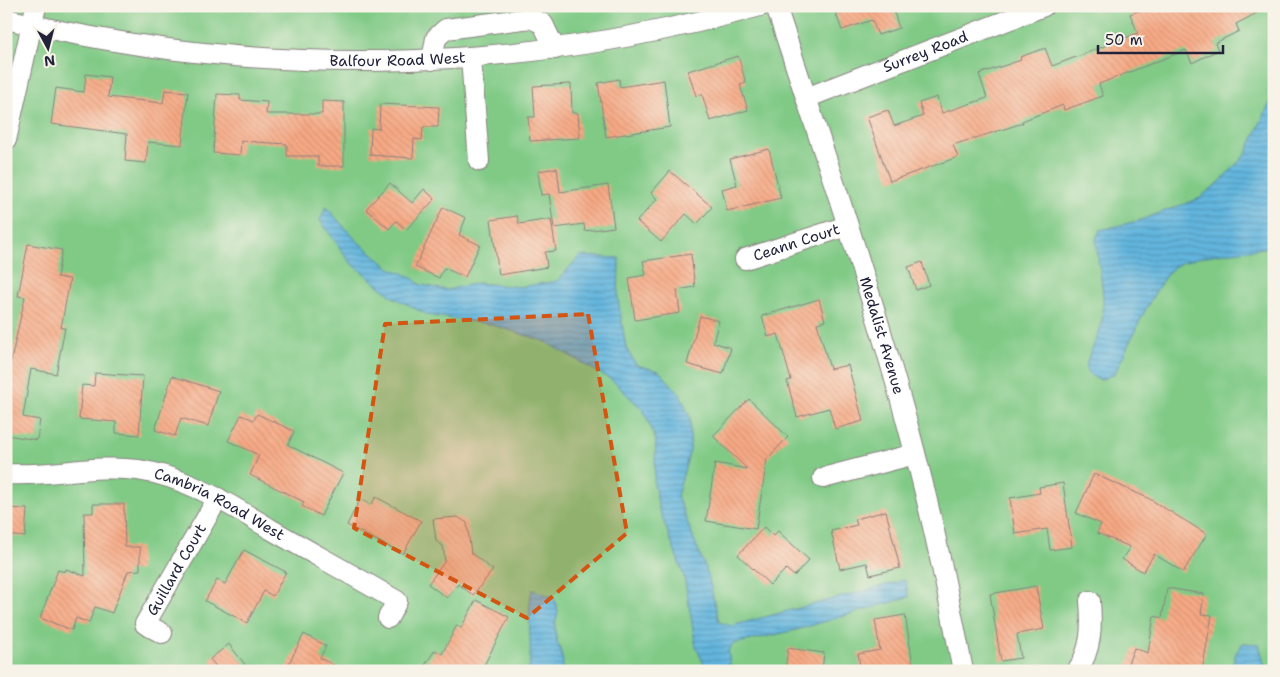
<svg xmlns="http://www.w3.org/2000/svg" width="1280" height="677" viewBox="0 0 1280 677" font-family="'Shantell Sans',sans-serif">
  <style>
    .green { fill: #80ca86; stroke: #517660 }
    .water { fill: url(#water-rules); stroke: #426c8c }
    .building { fill: url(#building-back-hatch) }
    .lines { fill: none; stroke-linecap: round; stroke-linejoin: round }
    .minor-casing { stroke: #88817e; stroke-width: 22 }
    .minor { stroke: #fff; stroke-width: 20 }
    .marked { fill: #d45411; fill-opacity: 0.2; stroke: #d45411; stroke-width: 4; stroke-dasharray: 10 6; stroke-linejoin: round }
    .labels { text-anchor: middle; stroke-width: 4; stroke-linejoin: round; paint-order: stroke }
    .street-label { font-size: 15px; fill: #22223b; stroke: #f7f3e8 }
  </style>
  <defs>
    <pattern id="water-rules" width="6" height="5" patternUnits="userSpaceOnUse" patternTransform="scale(1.25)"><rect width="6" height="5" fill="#62b5de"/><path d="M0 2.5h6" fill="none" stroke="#5093b5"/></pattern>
    <pattern id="building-back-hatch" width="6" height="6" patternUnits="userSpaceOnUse" patternTransform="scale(1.25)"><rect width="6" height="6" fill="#f7a984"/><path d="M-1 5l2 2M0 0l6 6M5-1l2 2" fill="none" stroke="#d39173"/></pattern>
  </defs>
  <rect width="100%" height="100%" fill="#f7f3e8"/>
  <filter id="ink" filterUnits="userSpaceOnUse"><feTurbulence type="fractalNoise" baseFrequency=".02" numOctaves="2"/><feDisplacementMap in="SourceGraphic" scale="10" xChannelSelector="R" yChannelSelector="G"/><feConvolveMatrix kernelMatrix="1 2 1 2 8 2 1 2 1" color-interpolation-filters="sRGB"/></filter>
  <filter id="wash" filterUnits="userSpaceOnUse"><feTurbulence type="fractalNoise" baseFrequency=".0096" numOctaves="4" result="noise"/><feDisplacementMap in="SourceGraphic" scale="20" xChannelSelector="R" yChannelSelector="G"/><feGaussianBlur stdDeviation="1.12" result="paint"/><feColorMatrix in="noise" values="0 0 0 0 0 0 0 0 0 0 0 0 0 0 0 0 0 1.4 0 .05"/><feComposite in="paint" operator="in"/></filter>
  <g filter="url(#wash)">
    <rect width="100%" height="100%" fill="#eee0c0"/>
    <!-- green -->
    <rect class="green" x="6" y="6" width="1268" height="665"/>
    <!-- water -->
    <g class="water">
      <path d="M1274 94V243L1270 247C1248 251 1189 254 1173 268 1155 283 1127 349 1115 373L1101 380C1095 378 1089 376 1087 369 1085 357 1096 344 1099 332 1109 303 1098 269 1096 239L1100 230 1138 221 1198 199 1220 182 1246 154Z"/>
      <polygon points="326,207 356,240 390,268 409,276 421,285 447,290 478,283 520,287 557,281 580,256 619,258 618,299 626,348 636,365 659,371 680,394 690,418 690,450 677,496 708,575 719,622 731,626 905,580 909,597 796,630 733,644 728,651 731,671 707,671 696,647 684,576 659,509 654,484 656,440 643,410 612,380 544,341 490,324 428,315 393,297 350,262 320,220"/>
      <path d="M532 590 553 597C563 616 554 614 555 631 557 646 564 653 563 671H529C533 644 526 615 532 590Z"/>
      <polygon points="1243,643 1259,644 1266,671 1231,671 1236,653"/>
    </g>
    <g id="blocks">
      <!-- building -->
      <g class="building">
        <polygon points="833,6 904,6 904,8 894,12 899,28 878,35 872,20 842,30"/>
        <polygon points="1151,6 1270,6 1236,24 1239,31 1215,43 1218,50 1192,63 1186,50 1099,84 1103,96 1064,110 1063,105 1022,121 1023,123 953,145 958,157 890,181 867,117 888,110 894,126 923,116 919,103 937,97 942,113 987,98 979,74 1021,60 1020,57 1045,48 1052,66 1087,53 1138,33 1130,14"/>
        <polygon points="738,56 746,83 740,85 748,110 710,121 702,94 696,96 688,71"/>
        <polygon points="86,74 110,77 108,97 163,103 165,90 188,92 182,145 148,142 146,163 125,161 127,134 51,124 56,88 84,92"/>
        <polygon points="619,79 620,87 664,80 670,127 606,137 598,83"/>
        <polygon points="571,84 572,113 578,113 580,138 530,141 528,117 535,117 533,86"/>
        <polygon points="217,94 240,95 240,100 267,102 266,114 322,114 322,101 344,102 344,166 318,166 318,156 287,156 287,144 241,141 240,155 213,153"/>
        <polygon points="380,104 439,107 438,127 423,127 422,140 414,139 413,158 370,155 371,128 379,129"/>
        <polygon points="769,149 781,198 727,211 722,189 737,185 730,159"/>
        <polygon points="557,168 560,192 608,185 614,227 585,231 584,224 554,228 549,194 541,195 538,171"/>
        <polygon points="670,171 712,207 697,224 686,214 661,242 637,221 657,199 651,193"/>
        <polygon points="390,183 412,203 424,189 435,199 406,230 396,221 389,229 366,209"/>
        <polygon points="443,207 466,218 459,235 480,245 465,277 444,268 439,278 415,267"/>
        <polygon points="517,216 519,224 551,219 556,251 545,252 547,267 499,275 491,220"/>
        <polygon points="28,244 62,250 57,277 70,279 61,328 65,328 56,374 31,369 23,417 40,420 37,440 6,435 6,383 25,297 18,296"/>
        <polygon points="691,254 695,287 677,290 680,313 635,320 629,278 646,275 643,261"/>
        <polygon points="922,262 929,285 916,290 908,267"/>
        <polygon points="819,299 825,321 817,323 830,369 848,365 863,421 835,429 829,408 797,417 787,381 791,380 778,334 768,337 762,316"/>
        <polygon points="700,316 719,321 713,342 731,348 723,374 687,364"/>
        <polygon points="95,373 143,376 139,435 116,433 116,422 79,419 82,385 94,386"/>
        <polygon points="172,376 219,391 208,426 181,418 175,436 155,430"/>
        <polygon points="749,399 788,437 767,459 756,529 706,521 715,463 747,469 713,436"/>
        <polygon points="257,414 294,431 288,445 343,473 321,516 302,506 304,502 250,475 259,455 228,441 241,415 254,420"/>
        <polygon points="1094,474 1148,498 1207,534 1183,572 1154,554 1143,572 1122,559 1130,547 1097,533 1101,524 1076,513"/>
        <polygon points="1063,483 1072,547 1050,550 1047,529 1015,534 1010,498 1040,493 1039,487"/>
        <polygon points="376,497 421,521 403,554 347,525 360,499 371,505"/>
        <polygon points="93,504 124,504 125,547 140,547 140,570 128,571 112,613 95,607 89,623 76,618 72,630 40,618 58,570 65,572 66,569 85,576 84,513 93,513"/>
        <polygon points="6,508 27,509 25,537 6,535"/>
        <polygon points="886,511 900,568 870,575 867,563 840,569 831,531 857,525 855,519"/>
        <polygon points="458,517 467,523 471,553 493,570 473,595 458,584 447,598 428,584 445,561 443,546 436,541 433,519"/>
        <polygon points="764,527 773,536 778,531 809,560 794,576 786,569 770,585 738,555"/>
        <polygon points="244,550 286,572 273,596 264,591 247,623 205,601 217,580 225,584"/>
        <polygon points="1036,586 1044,629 1017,634 1021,658 1001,661 990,594"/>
        <polygon points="1167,588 1204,594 1201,614 1212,615 1202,671 1125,671 1134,648 1148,653 1154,616 1162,618"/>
        <polygon points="476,600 509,617 481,671 421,671 435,650 442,654 457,625 461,628"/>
        <polygon points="905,615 914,671 861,671 858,654 880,650 875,620"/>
        <polygon points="304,634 326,646 320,658 345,671 285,671"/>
        <polygon points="229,644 250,671 220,671 210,659"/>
        <polygon points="788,648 824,653 822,671 785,671"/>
      </g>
    </g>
  </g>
  <g filter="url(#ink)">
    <use href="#blocks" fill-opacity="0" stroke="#88817e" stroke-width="1"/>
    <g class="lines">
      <!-- minor casing -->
      <g class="minor-casing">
        <g id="minor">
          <path id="s1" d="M776 6C824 154 876 302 915 453 934 525 949 598 963 671"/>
          <path id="s2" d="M6 19C255 79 513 75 760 6"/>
          <polyline points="471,58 479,161"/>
          <polyline points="432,60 436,38 446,29 531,18 543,24 555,49"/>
          <path id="s3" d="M806 98 1044 6"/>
          <polyline points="6,140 36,6"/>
          <path id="s4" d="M745 259 847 226"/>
          <path id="s5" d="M6 474C51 477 93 464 138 470 188 477 230 505 272 530 314 554 356 577 397 601L388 618"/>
          <polyline points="823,478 915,454"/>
          <path id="s6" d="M162 633 145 624 218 498"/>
          <path d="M1077 671C1092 649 1092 626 1090 601"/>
        </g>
      </g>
      <!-- minor -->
      <use href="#minor" class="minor"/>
    </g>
  </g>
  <!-- marked area -->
  <path class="marked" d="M588 314 627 533 527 618 354 528 385 324Z"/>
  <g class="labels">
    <!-- street labels -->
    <g class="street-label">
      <text dy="5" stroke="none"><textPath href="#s3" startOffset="128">Surrey Road</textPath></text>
      <text dy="5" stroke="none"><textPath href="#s2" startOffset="395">Balfour Road West</textPath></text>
      <text dy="5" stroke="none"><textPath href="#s4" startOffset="54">Ceann Court</textPath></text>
      <text dy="5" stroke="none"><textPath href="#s1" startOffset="346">Medalist Avenue</textPath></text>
      <text dy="5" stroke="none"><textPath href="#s5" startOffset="221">Cambria Road West</textPath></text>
      <text dy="5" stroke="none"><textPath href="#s6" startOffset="82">Guillard Court</textPath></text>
    </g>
  </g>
  <!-- margin -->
  <rect width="1280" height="677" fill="none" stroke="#f7f3e8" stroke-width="25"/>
  <!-- north arrow -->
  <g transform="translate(48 48) rotate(173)" stroke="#f7f3e8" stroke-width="4" paint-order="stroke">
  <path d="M0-4L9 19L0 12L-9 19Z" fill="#22223b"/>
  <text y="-8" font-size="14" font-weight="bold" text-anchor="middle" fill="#22223b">N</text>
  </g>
  <!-- scale -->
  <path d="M1098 45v8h125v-8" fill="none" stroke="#22223b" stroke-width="2.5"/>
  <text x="1105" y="45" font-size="15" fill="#22223b" stroke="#f7f3e8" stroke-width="4" paint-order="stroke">50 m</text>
</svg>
